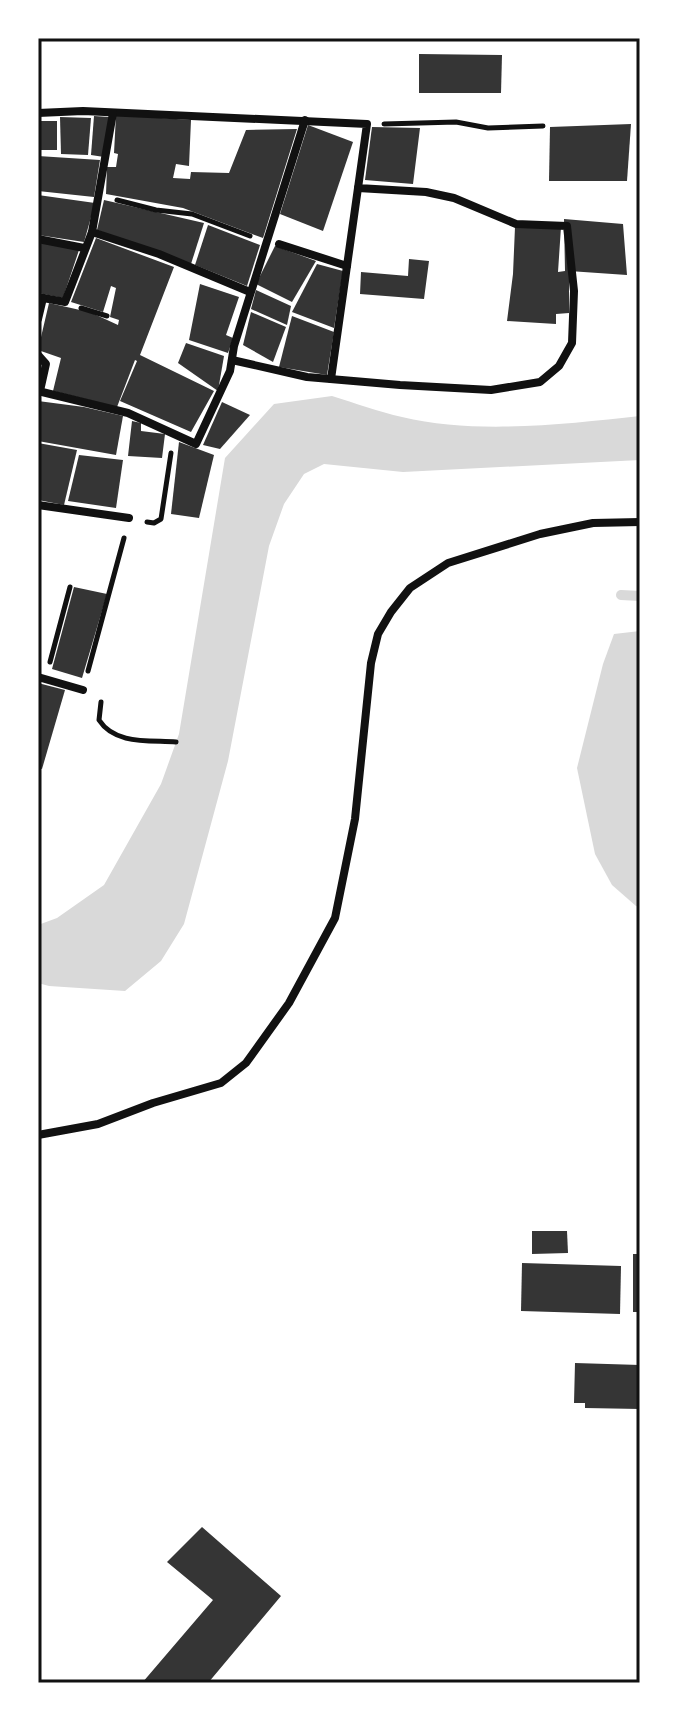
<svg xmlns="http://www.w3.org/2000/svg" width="678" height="1721" viewBox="0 0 678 1721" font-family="Jost,sans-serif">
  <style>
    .water { fill: #d9d9d9 }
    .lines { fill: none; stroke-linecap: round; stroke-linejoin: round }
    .stream { stroke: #d9d9d9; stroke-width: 10 }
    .building { fill: #353535 }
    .path { stroke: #111; stroke-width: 5 }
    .minor { stroke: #111; stroke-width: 8 }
    .neatline { fill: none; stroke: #111; stroke-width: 3 }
  </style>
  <rect width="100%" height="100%" fill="#fff"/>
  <!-- water -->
  <g class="water">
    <path d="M332 396C355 403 379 412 402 417 477 435 565 424 640 416V460L403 472 324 464 304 474 284 504 269 546 228 761 184 924 161 961 125 991 49 986 38 983V925L57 918 104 885 161 784 179 734 225 458 274 404Z"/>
    <polygon points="640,631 640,907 636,906 612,885 595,854 577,768 603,664 614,634"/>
  </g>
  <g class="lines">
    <!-- stream -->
    <polyline class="stream" points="621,595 640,596"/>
  </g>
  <!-- building -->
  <g class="building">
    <polygon points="419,54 502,55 501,93 419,93"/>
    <polygon points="116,115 191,120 189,166 176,164 173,178 190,179 191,172 229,173 246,130 297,129 263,238 183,208 106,194 107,167 116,167 118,154 114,153"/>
    <polygon points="94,116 109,117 104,157 91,155"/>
    <polygon points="60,117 91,118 88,155 61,154"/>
    <polygon points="39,121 57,121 57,150 41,150"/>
    <polygon points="631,124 627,181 549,181 550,127"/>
    <polygon points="308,125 353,142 323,231 280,214"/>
    <polygon points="372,127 420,128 413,184 365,180"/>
    <polygon points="38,156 100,160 94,197 38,191"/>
    <polygon points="38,195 95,203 84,242 38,235"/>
    <polygon points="104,200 204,223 191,264 97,230"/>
    <polygon points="564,219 623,224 627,275 569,271 569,313 556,314 556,324 507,321 513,274 515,227 561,227 558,272 565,271"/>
    <polygon points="208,225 260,245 247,286 195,265"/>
    <polygon points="96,238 174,267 140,355 214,391 191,432 120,401 137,361 135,360 117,407 53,391 61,358 38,350 49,303 80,310 81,308 118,325 119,320 110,317 116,288 111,286 103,312 71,302"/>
    <polygon points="38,242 79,250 63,298 38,293"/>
    <polygon points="275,246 316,261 292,302 256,284"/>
    <polygon points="409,259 429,261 424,299 360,294 361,272 408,276"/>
    <polygon points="317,264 343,271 334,328 292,312"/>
    <polygon points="200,284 239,297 226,335 233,338 228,353 189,340"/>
    <polygon points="256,290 291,306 287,325 251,309"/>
    <polygon points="251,312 286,327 273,362 243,345"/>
    <polygon points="292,316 334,332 327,375 279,367"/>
    <polygon points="186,343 224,356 218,391 178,363"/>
    <polygon points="38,401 84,407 123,416 116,455 38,441"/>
    <polygon points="222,402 250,415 220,449 203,445"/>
    <polygon points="132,421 141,423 141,431 165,434 162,458 128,456"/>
    <polygon points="179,442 214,455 199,518 171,514"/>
    <polygon points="38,443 77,450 64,505 38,500"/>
    <polygon points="79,455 123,460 116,508 68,501"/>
    <polygon points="74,587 107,594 82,678 52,669"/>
    <polygon points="38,683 65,690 42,769 38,768"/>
    <polygon points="532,1231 567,1231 568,1253 532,1254"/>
    <rect x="633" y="1254" width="7" height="58"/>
    <polygon points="522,1263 621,1266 620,1314 521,1311"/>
    <polygon points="575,1363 640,1365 640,1409 585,1408 585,1403 574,1403"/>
    <polygon points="202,1527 281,1596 208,1683 142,1683 213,1600 167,1562"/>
  </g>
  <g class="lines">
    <!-- path -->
    <g class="path">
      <polyline points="384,124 456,122 488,128 543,126"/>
      <polyline points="117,200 156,210 192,214 250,236"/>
      <polyline points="81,308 107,316"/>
      <polyline points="147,522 154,523 161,519 171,453"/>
      <polyline points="50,662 70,587"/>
      <polyline points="88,671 124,538"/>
      <path d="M101 702 99 720C115 745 150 740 176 742"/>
    </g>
    <!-- minor -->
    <g class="minor">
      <polyline points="38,113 83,111 367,124 358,188 426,192 454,198 516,224 567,226 574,291 572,343 559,366 540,382 491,390 400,385 307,377 232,360"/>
      <polyline points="92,232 159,254 250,292"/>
      <polyline points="38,239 84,248"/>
      <polyline points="279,244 347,266"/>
      <polyline points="38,297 65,302 92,232 113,113"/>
      <polyline points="38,319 43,298"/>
      <polyline points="38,355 46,364 40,391"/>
      <polyline points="331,379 358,188"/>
      <polyline points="38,391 128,413 196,444 230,371 234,346 305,120"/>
      <polyline points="38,505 129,518"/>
      <polyline points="38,677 83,690"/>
      <polyline points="38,1135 98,1124 153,1103 221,1083 246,1063 289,1003 335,918 355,819 371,663 378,634 391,612 410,588 448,563 540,534 593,523 640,522"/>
    </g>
  </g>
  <!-- border -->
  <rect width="678" height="1721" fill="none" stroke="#ffffff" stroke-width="80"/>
  <rect x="40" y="40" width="598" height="1641" class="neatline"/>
</svg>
